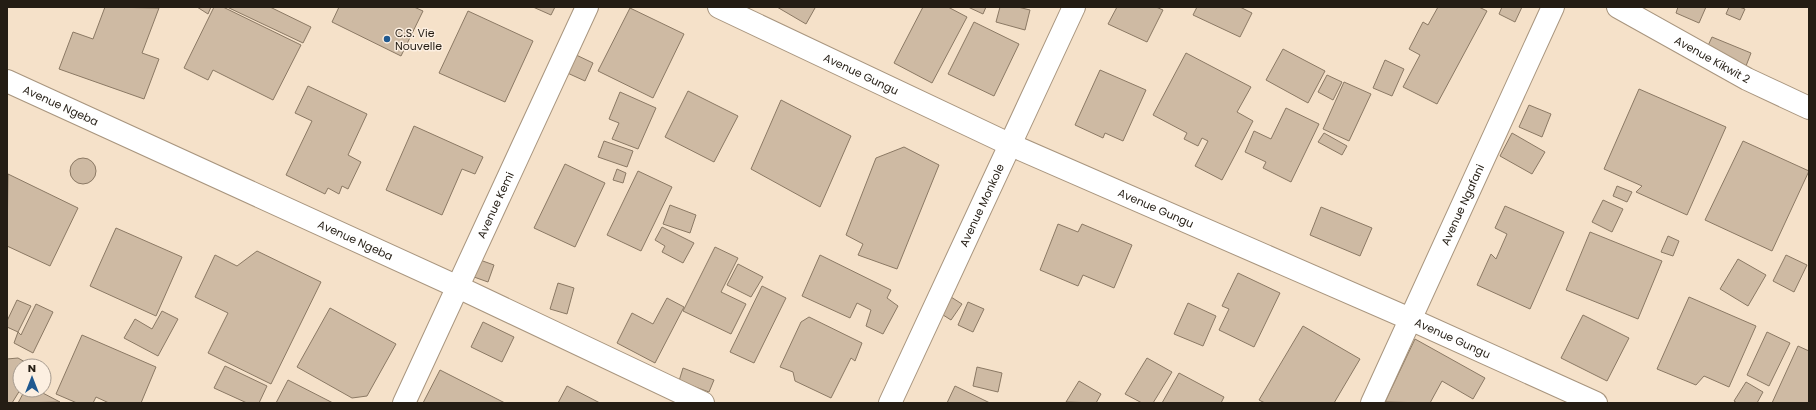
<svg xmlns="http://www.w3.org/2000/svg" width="1816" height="410" viewBox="0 0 1816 410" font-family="Poppins,sans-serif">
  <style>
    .building { fill: #cebaa3; stroke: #8b7964 }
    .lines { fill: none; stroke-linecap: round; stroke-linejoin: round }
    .minor-casing { stroke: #a8957e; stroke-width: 24 }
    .minor { stroke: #fff; stroke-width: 22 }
    .poi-dot { fill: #1f588f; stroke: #fcefe1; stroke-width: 1.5 }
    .labels { text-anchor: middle; stroke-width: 3; stroke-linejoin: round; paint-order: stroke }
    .poi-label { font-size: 11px; fill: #241d14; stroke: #fcefe1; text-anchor: start }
    .street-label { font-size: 11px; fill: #241d14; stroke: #fcefe1 }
  </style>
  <rect width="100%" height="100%" fill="#f5e1c9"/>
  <!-- building -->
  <g class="building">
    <polygon points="105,7 159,8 142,53 159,59 144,99 59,69 73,32 93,39"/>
    <polygon points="197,7 211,7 208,14"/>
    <polygon points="214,7 223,7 301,45 273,100 213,70 208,80 184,68"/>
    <polygon points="227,7 270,7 311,27 303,43"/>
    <polygon points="339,7 414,7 423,11 401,56 332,22"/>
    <polygon points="533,7 555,7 551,15"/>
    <polygon points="777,7 814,7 815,8 806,24"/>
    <polygon points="923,7 948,7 967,17 932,83 894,63"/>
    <polygon points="968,7 986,7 983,14"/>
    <polygon points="1000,7 1018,7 1030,10 1025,30 996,22"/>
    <polygon points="1117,7 1156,7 1163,10 1147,42 1108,24"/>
    <polygon points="1197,7 1240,7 1252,13 1240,37 1193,15"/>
    <polygon points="1438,7 1479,7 1487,11 1437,104 1403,87 1420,55 1409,49 1423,22 1428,25"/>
    <polygon points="1502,7 1522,7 1515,22 1499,14"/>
    <polygon points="1678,7 1706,7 1699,23 1676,13"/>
    <polygon points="1729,7 1739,7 1745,9 1740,20 1726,14"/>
    <polygon points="630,8 684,34 653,98 598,71"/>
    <polygon points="468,11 533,41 505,102 439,73"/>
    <polygon points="974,22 1019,44 994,96 948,74"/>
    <polygon points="1712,37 1751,53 1746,66 1706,50"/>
    <polygon points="1283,49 1325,71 1308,103 1266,80"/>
    <polygon points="572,53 593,63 585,81 563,71"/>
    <polygon points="1186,53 1251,87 1237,112 1253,121 1222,180 1195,166 1208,141 1202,138 1198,146 1184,139 1187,133 1153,115"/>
    <polygon points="1385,60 1404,69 1392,96 1373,88"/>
    <polygon points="1100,70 1146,90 1123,141 1105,133 1103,138 1075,125"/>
    <polygon points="1327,75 1342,82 1333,100 1318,92"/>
    <polygon points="1344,82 1371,94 1349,141 1323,129"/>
    <polygon points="308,86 367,114 348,155 361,162 348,189 342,186 339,194 328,188 325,194 286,175 312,121 295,113"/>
    <polygon points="1639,89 1726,127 1687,215 1636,192 1642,186 1604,169"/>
    <polygon points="688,91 738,116 714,162 665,137"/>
    <polygon points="620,92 656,108 638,149 612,139 619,123 609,119"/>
    <polygon points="781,100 851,136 820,207 751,169"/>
    <polygon points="1529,105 1551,114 1542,137 1519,127"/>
    <polygon points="1286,108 1319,124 1291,182 1263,168 1266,162 1245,152 1254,131 1271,139"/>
    <polygon points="414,126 483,157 475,174 462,169 442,215 386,190"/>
    <polygon points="1324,133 1347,146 1342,155 1318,142"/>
    <polygon points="1512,133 1545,152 1532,174 1500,156"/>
    <polygon points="604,141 633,151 627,167 598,157"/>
    <polygon points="1743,141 1809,171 1772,251 1705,220"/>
    <polygon points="904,147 939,165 897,269 858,255 863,244 846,235 876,158"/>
    <circle cx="83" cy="171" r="13"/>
    <polygon points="565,164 605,183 575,247 534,228"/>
    <polygon points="617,169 626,173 623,183 613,180"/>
    <polygon points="638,171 672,187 641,251 607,235"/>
    <polygon points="8,174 78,208 50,266 7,246"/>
    <polygon points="1617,186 1632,192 1627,202 1613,196"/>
    <polygon points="1603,200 1623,209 1612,232 1592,222"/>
    <polygon points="670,205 696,215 690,233 663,224"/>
    <polygon points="1505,206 1564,232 1530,309 1477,285 1491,254 1496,259 1507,234 1495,228"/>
    <polygon points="1321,207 1372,228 1360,256 1310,235"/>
    <polygon points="1058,224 1078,232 1082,224 1132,245 1114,288 1083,275 1078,286 1040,270"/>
    <polygon points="662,227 694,243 683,263 662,252 665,246 655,240"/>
    <polygon points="116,228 182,257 156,316 90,286"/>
    <polygon points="1590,232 1662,261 1638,319 1566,290"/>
    <polygon points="1668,236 1679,241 1673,256 1661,252"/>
    <polygon points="715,247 738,258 721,292 746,304 731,334 683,311"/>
    <polygon points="257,251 321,282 271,384 208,353 228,313 195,297 215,255 237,266"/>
    <polygon points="820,255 891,290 887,298 898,306 883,334 866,326 871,310 857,303 850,318 802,296"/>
    <polygon points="1786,255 1807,265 1794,292 1773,281"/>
    <polygon points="1738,259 1766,275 1748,306 1720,289"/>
    <polygon points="480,260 494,265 488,282 474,277"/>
    <polygon points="738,264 763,277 751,297 727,285"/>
    <polygon points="1238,273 1280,293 1254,347 1219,330 1229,309 1222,306"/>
    <polygon points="558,283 574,288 567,314 550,309"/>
    <polygon points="762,286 786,298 754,363 730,352"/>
    <polygon points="951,297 962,304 951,320 940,313"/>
    <polygon points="1689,297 1756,326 1729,387 1704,376 1696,385 1657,369"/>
    <polygon points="667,298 684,307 655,363 617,343 632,313 653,324"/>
    <polygon points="17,300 31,306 18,332 7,327 7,321"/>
    <polygon points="968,302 984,309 973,332 958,325"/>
    <polygon points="1188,303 1216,316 1203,346 1174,334"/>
    <polygon points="36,304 53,312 33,353 14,343 18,332 21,335"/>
    <polygon points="330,308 396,344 367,396 352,398 297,367"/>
    <polygon points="162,311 178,319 158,356 124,338 135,319 152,329"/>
    <polygon points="1583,315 1629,338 1607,381 1561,358"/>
    <polygon points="809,317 862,343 855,361 851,358 831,398 795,381 793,372 780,367 801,322"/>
    <polygon points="483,322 514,337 502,362 471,347"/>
    <polygon points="1303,326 1360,359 1334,403 1265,403 1259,400"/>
    <polygon points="1767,332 1790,343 1769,386 1747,375"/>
    <polygon points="82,335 156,367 141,403 109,403 96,397 93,403 77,403 56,394"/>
    <polygon points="1415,339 1485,378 1473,399 1442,381 1430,403 1385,402"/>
    <polygon points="1798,346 1809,351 1809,403 1772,403"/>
    <polygon points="18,358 32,366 20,366 20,390 12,403 7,403 7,359"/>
    <polygon points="1147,358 1172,372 1153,403 1142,403 1125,394"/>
    <polygon points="225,366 267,386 259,403 247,403 214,388"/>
    <polygon points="977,367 1002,373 998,392 973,386"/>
    <polygon points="683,368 714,380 709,392 679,381"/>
    <polygon points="440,370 505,403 423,403"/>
    <polygon points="1179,373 1224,397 1221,403 1162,403"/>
    <polygon points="288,380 333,403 276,403"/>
    <polygon points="1079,381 1101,394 1096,403 1066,402"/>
    <polygon points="1746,382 1763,392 1757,403 1737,403 1734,401"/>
    <polygon points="567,386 600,403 558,403"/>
    <polygon points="955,386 990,403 947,403"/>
    <polygon points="25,390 37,390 60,402 18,403"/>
  </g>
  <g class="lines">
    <!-- minor casing -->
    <g class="minor-casing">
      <g id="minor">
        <path id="s1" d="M719 7 1011 145 1410 319 1596 403"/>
        <path id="s2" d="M1618 7 1747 79 1809 108"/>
        <path id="s3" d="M7 81 458 287 703 403"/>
        <path id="s4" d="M404 403 587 7"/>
        <path id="s5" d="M890 403 1074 7"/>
        <path id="s6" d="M1372 403 1553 7"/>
      </g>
    </g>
    <!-- minor -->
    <use href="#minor" class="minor"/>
  </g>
  <!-- markers -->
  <circle class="poi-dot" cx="387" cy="39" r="4"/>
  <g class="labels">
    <!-- poi labels -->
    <g class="poi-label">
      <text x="395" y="37">C.S. Vie<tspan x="395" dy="13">Nouvelle</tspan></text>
    </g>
    <!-- street labels -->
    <g class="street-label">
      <text dy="4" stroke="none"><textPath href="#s2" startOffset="108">Avenue Kikwit 2</textPath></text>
      <text dy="4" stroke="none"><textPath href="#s1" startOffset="157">Avenue Gungu</textPath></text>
      <text dy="4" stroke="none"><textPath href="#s3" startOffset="59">Avenue Ngeba</textPath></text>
      <text dy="4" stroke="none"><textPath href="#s4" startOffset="218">Avenue Kemi</textPath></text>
      <text dy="4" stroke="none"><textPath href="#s5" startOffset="218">Avenue Monkole</textPath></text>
      <text dy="4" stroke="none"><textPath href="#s6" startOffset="218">Avenue Ngafani</textPath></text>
      <text dy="4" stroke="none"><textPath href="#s1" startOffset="481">Avenue Gungu</textPath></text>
      <text dy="4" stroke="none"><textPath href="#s3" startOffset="383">Avenue Ngeba</textPath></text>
      <text dy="4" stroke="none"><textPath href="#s1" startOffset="805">Avenue Gungu</textPath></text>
    </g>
  </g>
  <!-- border -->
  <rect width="1816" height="410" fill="none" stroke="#241d14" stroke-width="16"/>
  <!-- north arrow -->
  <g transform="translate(32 378)"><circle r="19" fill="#fcefe1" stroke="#a69b8f"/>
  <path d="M0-3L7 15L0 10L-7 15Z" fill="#1f588f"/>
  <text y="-6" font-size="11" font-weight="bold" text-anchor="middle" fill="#241d14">N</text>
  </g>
</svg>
